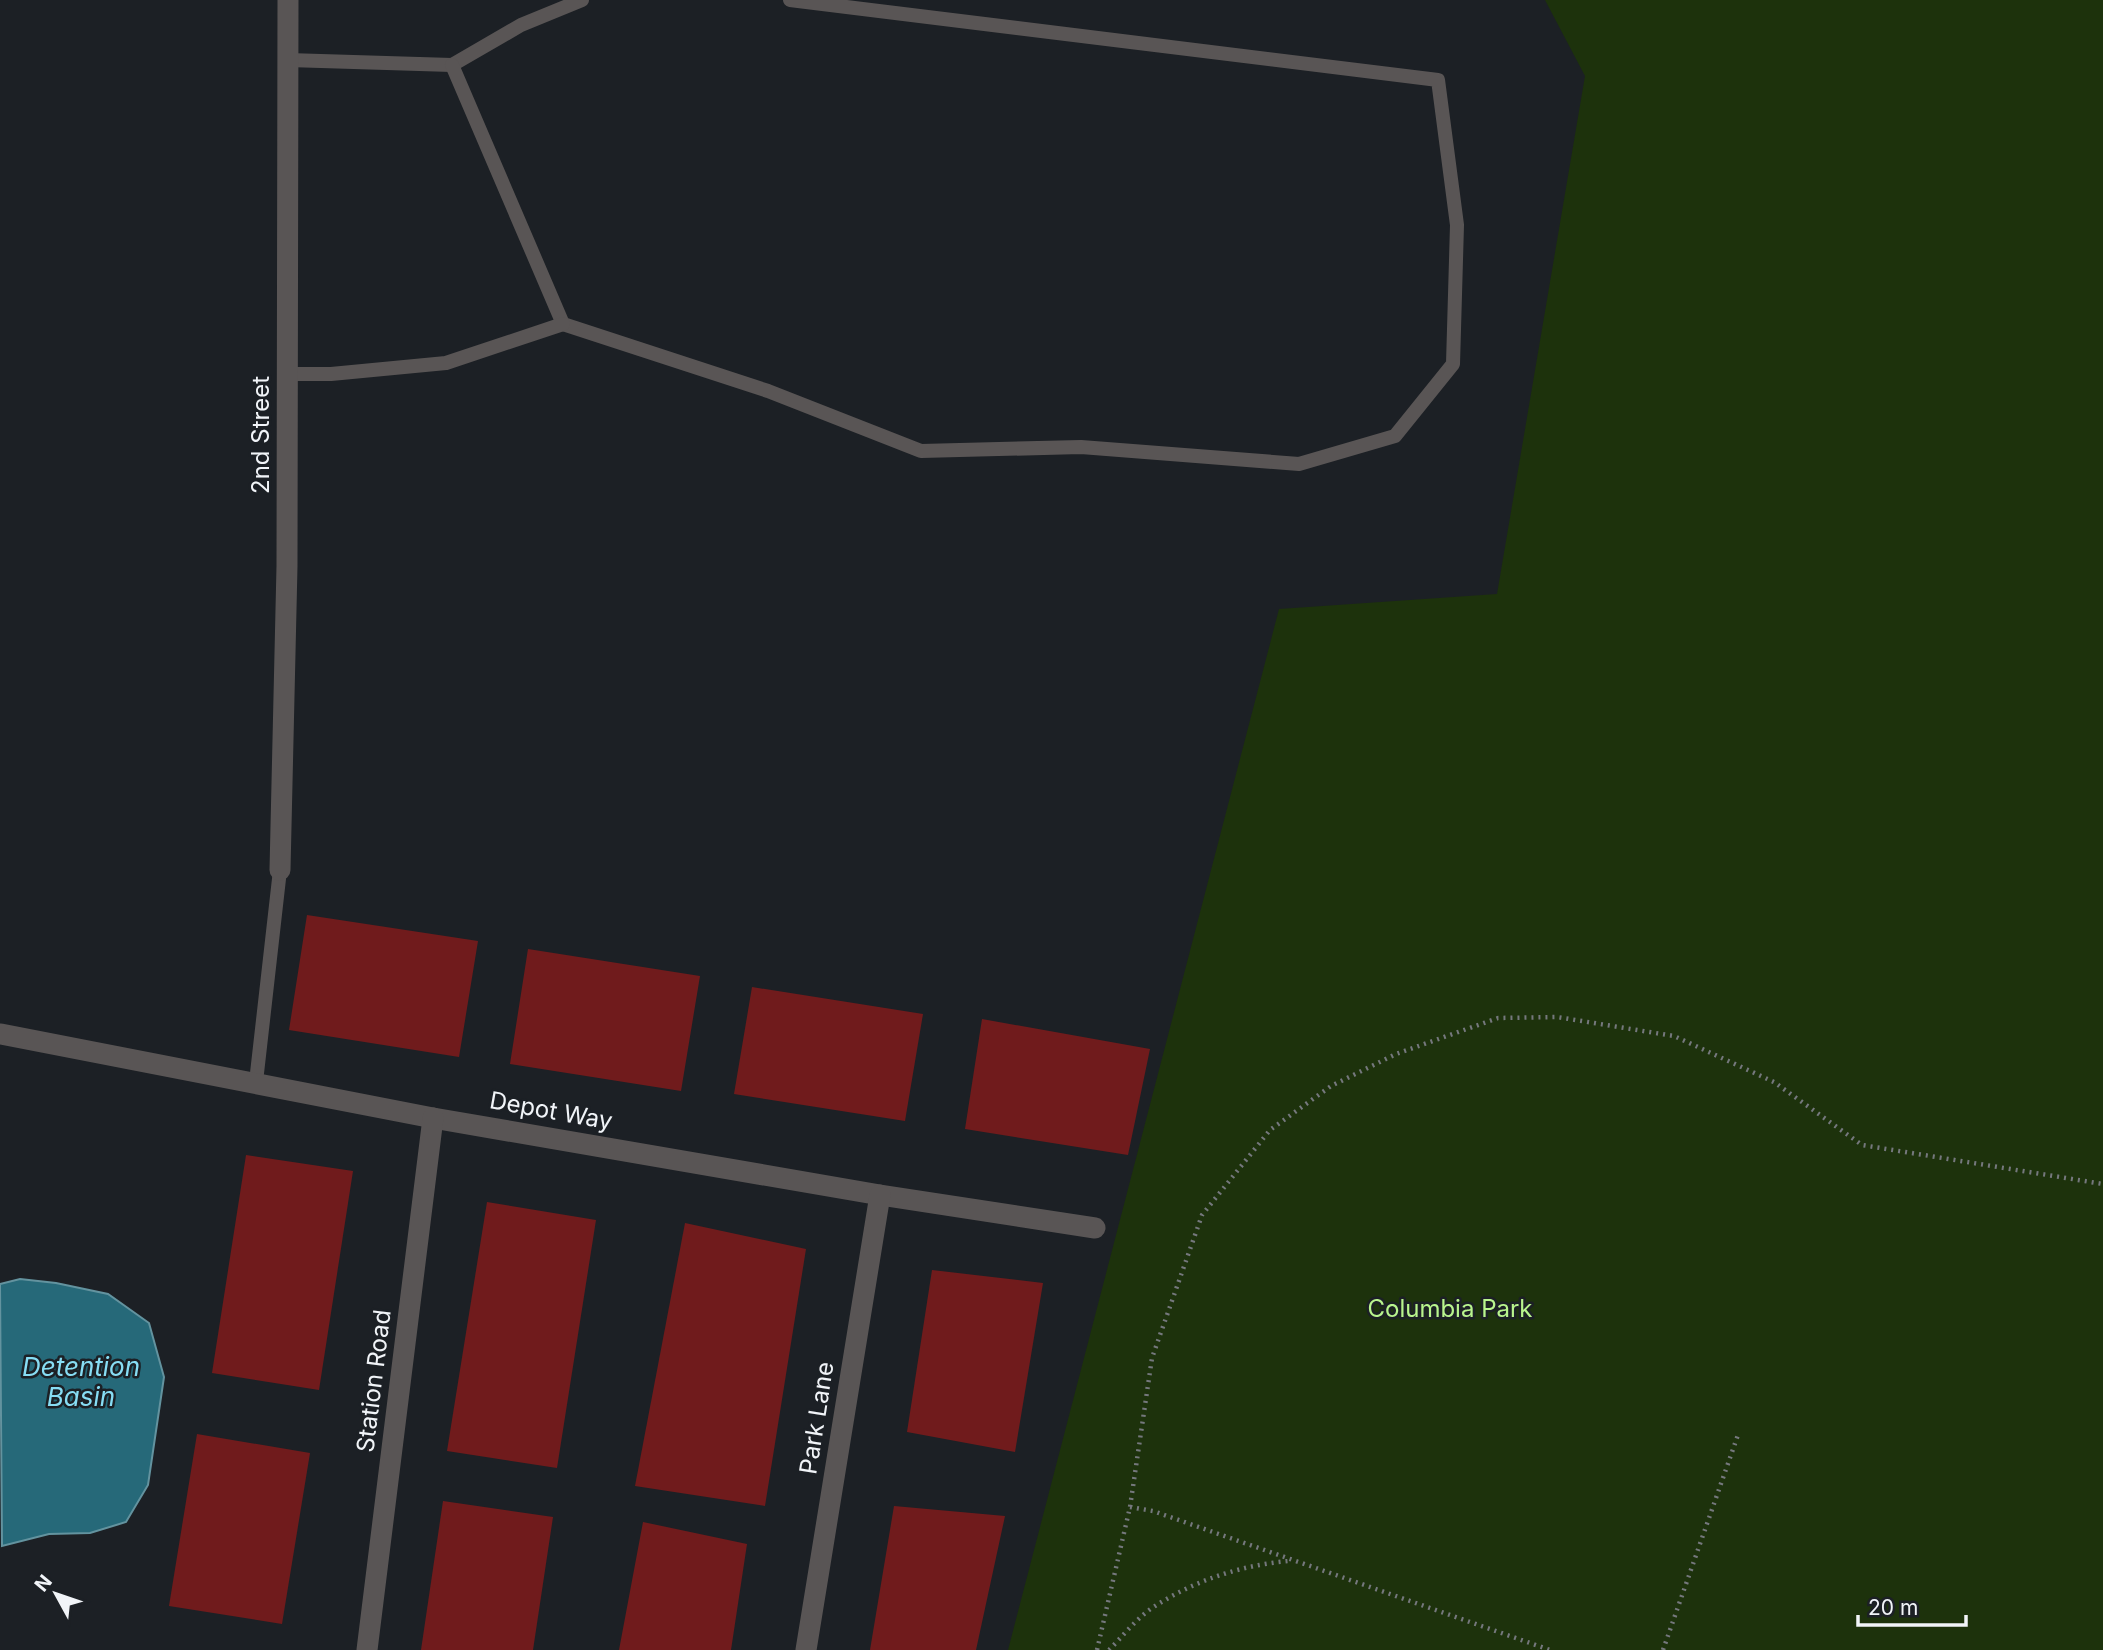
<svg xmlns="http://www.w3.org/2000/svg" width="2103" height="1650" viewBox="0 0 2103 1650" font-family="Inter,sans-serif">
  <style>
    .green { fill: #1d320c }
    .water { fill: #266979; stroke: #63939f; stroke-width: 2 }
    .building { fill: #701b1c }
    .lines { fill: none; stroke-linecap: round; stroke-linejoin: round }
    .path { stroke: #75787d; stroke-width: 4.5; stroke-dasharray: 2 5; stroke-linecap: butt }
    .service { stroke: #595555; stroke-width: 14 }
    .minor { stroke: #595555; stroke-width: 21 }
    .labels { text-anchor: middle; stroke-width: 5; stroke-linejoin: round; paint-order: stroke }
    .street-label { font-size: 24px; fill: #f1f4f8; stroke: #1c2025 }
    .park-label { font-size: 24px; fill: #b9f58d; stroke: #1c2025 }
    .water-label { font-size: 26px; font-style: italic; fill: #87ddf4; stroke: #1c2025 }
  </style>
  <rect width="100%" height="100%" fill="#1c2025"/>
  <!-- green -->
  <polygon class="green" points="1545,0 2103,0 2103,1650 1008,1650 1279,609 1497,594 1585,76"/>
  <!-- water -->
  <polygon class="water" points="20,1279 56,1283 108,1294 149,1323 164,1377 148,1485 126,1522 90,1533 49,1534 2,1546 0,1284"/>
  <!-- building -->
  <g class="building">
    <polygon points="307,915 478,941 459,1057 289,1030"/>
    <polygon points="528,949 700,976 681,1091 510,1064"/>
    <polygon points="752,987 923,1014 905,1121 734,1094"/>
    <polygon points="982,1019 1150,1049 1128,1155 965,1129"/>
    <polygon points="246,1155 353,1171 319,1390 212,1373"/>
    <polygon points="487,1202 596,1220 557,1468 447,1451"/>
    <polygon points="685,1223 806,1249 765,1506 635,1486"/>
    <polygon points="932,1270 1043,1283 1015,1452 907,1432"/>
    <polygon points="197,1434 310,1453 282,1624 169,1606"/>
    <polygon points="443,1501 553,1517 533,1650 421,1650"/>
    <polygon points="894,1506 1005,1516 976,1650 870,1650"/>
    <polygon points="643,1522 747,1544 731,1650 619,1650"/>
  </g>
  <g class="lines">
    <!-- path -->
    <g class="path">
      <polyline points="1130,1507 1153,1511 1550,1650"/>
      <polyline points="1097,1650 1130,1507 1152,1358 1202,1215 1270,1130 1331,1086 1396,1054 1498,1018 1557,1017 1674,1036 1774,1082 1862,1145 2103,1184"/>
      <path d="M1109 1650C1122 1637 1136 1619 1152 1608 1193 1581 1241 1565 1289 1561"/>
      <polyline points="1663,1650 1739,1432"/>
    </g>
    <!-- service -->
    <g class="service">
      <polyline points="288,60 452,65 521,25 582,0"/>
      <polyline points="452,65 563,324 768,391 921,451 1081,447 1299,464 1395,436 1453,364 1457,225 1438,80 790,0"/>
      <polyline points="288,374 331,374 446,363 563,324"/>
      <polyline points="256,1082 280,870"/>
    </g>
    <!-- minor -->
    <g class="minor">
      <polyline points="280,870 287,566 288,0"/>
      <polyline points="1,1034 433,1118 880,1195 1095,1228"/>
      <polyline points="367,1650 433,1118"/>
      <polyline points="806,1650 880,1195"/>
    </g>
  </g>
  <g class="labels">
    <!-- street labels -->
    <g class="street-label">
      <text transform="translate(261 435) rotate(-90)" y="8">2nd Street</text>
      <text transform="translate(551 1111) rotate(10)" y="8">Depot Way</text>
      <text transform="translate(374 1381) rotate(-83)" y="8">Station Road</text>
      <text transform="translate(817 1418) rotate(-81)" y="8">Park Lane</text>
    </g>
    <!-- park labels -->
    <g class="park-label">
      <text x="1450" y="1317">Columbia Park</text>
    </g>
    <!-- water labels -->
    <g class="water-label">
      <text x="81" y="1376">Detention<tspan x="81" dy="30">Basin</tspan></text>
    </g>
  </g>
  <!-- north arrow -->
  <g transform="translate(56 1594) rotate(310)" stroke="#1c2025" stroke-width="5" paint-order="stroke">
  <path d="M0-5L12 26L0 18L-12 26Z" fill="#f1f4f8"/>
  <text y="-10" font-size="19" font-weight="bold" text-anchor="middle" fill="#f1f4f8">N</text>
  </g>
  <!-- scale -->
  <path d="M1858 1615v10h108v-10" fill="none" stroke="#f1f4f8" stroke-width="3.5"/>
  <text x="1868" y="1615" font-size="21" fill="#f1f4f8" stroke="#1c2025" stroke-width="5" paint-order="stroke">20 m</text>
</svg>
